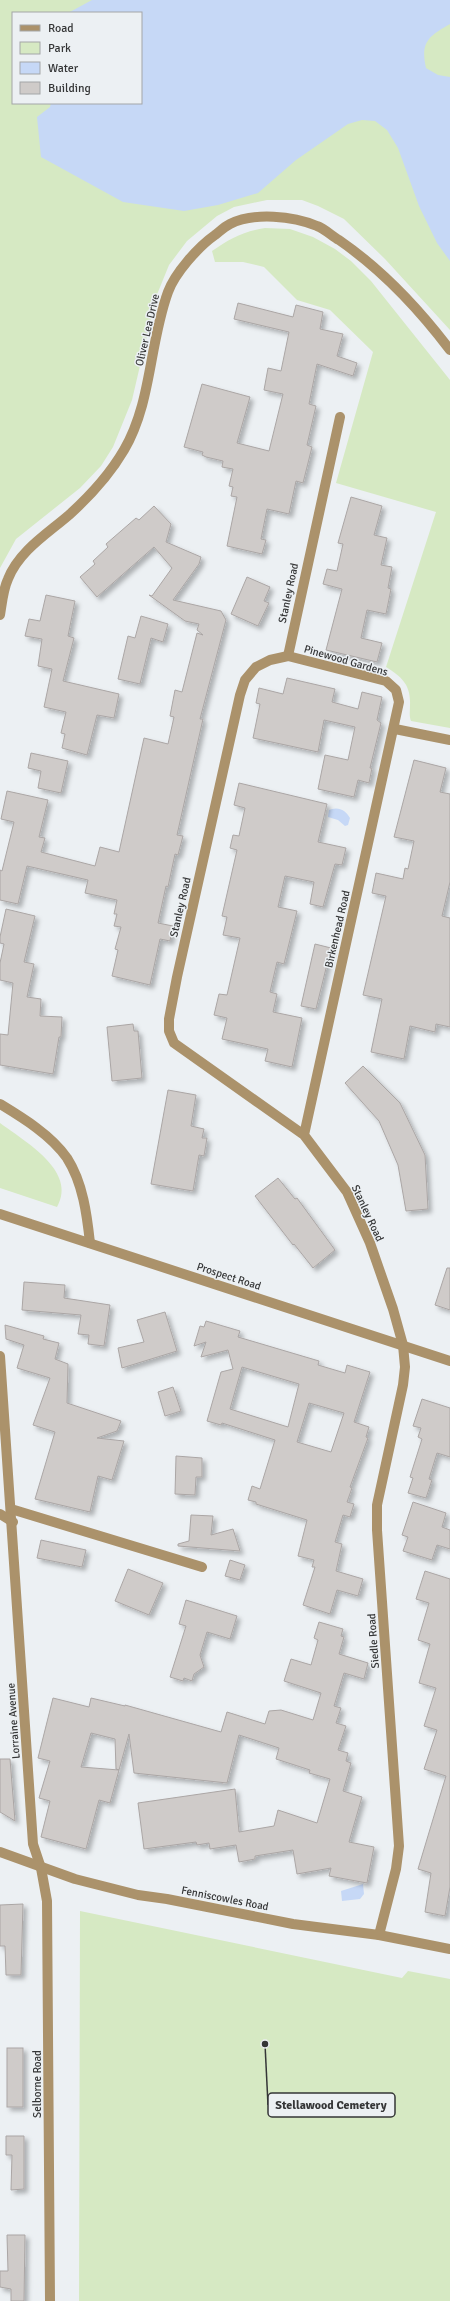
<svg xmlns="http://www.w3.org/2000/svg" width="450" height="2301" viewBox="0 0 450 2301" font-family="Signika,sans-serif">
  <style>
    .green { fill: #d6e9c3; fill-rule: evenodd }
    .water { fill: #c6d8f6 }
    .building { fill: #cfcbc9; stroke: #aba6a5; fill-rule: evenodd; filter: url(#shadow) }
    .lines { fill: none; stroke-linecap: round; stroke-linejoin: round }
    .minor { stroke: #ab926b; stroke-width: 10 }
    .labels { text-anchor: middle; stroke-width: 3; stroke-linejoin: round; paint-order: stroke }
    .street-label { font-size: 11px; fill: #353637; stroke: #ecf0f3 }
    .leader { fill: none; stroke: #353637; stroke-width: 1.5 }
    .callout-dot { fill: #353637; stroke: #ecf0f3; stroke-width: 1.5 }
    .callout { fill: #ecf0f3; stroke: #353637; stroke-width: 1.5 }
    .callout-label { font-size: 12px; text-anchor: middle; font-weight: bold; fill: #353637 }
  </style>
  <defs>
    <filter id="shadow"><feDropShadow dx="3.5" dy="3.5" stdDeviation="2" flood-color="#0004"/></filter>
  </defs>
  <rect width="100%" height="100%" fill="#ecf0f3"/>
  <!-- green -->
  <g class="green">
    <path d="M0 0H450V330L385 259 344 219 318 206 302 200H267L234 207 217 216 187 241 169 265 156 297 132 400 113 447 101 466 80 488 16 539 0 568ZM13 13H141V103H13Z"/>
    <path d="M265 228 290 229 313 237 335 249 351 261 371 281 450 380V728L411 721C409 716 410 711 410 705 411 685 402 677 386 667L436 512 336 483 373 352 330 310 297 300 264 267 243 262H215L212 251C229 239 244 231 265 228Z"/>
    <path d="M0 1123C24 1141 78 1171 57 1207L0 1188Z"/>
    <polygon points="80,1911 402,1978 408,1971 450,1979 450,2301 79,2301"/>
  </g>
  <!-- water -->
  <g class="water">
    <path d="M92 0H450V24C429 36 420 42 426 68L438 75 450 77V261L437 243 419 206 398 148 387 130 375 121 362 120 348 124 296 160 258 193 218 205 184 211 123 202 41 157 37 117 50 107 51 103H141V13H68Z"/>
    <path d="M332 809C340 807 346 811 350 818L348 825 345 826 338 820 328 817 329 810Z"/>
    <polygon points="363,1884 364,1894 360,1899 342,1901 341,1891"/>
  </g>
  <!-- building -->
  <g class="building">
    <polygon points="238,303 293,317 296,305 323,312 320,329 343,334 337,356 357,363 353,376 317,364 309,404 316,406 307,445 312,447 303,483 296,481 289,514 267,509 261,539 266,540 262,554 227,546 237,497 231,496 233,487 229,486 233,469 222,467 223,461 206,457 202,455 203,452 184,447 202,384 250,397 237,443 269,451 283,394 264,390 268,368 281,371 289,332 234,319"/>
    <polygon points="351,497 382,506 374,535 387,538 381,565 392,567 388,588 391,589 386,614 367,610 361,638 382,643 377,662 326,650 342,589 323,584 327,569 337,571 343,544 338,543"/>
    <polygon points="154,506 171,524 166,542 201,557 199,564 173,600 221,611 226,620 200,719 203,719 177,835 183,836 178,855 175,854 168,887 166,886 158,923 173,926 170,941 160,939 150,985 112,976 118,950 115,949 121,927 114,926 117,914 114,914 117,900 85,893 88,880 27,866 18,904 0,900 0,870 2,871 14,822 1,819 7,791 48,800 39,837 45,838 41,852 95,866 100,847 119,852 144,738 168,744 174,717 170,716 175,690 182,692 197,633 203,635 197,630 199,624 185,621 149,595 152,596 172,568 154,547 97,597 80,577 95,564 93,561 108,547 106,544 136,518 139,520"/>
    <polygon points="247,577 270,587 264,601 269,603 258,626 231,614"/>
    <polygon points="46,595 75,601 68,636 74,638 63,681 119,694 114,718 97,715 87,755 62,748 65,734 61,733 66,712 44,707 52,669 38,666 42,639 25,636 29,619 40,621"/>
    <polygon points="141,616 168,624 163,642 151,638 140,684 118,679 128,636 135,638"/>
    <polygon points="287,678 335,689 332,702 358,709 362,692 382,697 377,720 381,723 370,768 372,768 369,783 358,780 354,797 318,789 325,755 348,760 355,727 324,720 318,752 253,738 260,704 256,703 259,688 283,694"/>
    <polygon points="31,753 68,761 61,793 38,788 41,771 28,768"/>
    <polygon points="414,760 446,768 440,792 450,794 450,882 442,916 450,918 450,1027 436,1024 435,1032 410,1026 404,1059 371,1052 382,999 363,995 386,896 372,893 376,873 403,879 405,868 408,869 414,841 394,837"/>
    <polygon points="239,783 327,804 318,842 346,848 342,865 335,864 323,907 310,904 314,882 285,876 278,907 297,911 284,964 277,962 270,992 277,994 273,1012 302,1018 292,1067 265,1061 268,1049 222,1039 227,1018 214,1015 219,994 227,995 240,938 223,935 227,917 222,916 237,850 230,848 233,835 239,836 245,808 234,805"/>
    <polygon points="6,909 35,916 24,962 34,964 27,997 41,999 40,1016 62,1017 61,1037 59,1037 53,1074 0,1065 0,1034 8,1035 13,983 0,980 0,963 4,944 0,943 0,937"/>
    <polygon points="315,944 331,948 316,1009 301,1006"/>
    <polygon points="133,1024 134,1031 138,1031 142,1078 112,1081 107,1027"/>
    <polygon points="363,1066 400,1103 425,1155 428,1209 406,1211 398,1165 379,1121 345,1083"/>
    <polygon points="168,1090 196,1095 191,1126 204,1129 202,1138 207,1138 204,1156 199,1155 193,1191 151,1184"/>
    <polygon points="278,1178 295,1199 297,1198 335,1250 313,1268 294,1244 293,1245 255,1196"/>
    <polygon points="447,1268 450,1268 450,1310 435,1305"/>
    <polygon points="24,1282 65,1285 64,1298 110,1305 104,1346 88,1344 89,1335 78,1334 81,1315 22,1310"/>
    <polygon points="165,1312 177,1351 122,1368 118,1348 144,1342 137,1320"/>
    <path d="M206 1321 240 1331 238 1337 319 1361 318 1365 345 1373 347 1365 370 1372 354 1422 369 1427 366 1437 368 1438 350 1487 352 1488 347 1502 354 1504 350 1517 343 1515 335 1542 342 1544 336 1571 363 1579 358 1596 337 1590 330 1614 303 1605 315 1567H312L314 1560 298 1556 307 1520 256 1504V1502L248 1500 252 1486 260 1489 275 1440 222 1423 221 1425 207 1421 221 1372 233 1369 228 1350 201 1357 206 1342 194 1346 200 1326 204 1327ZM242 1367 299 1384 288 1427 230 1409ZM309 1403 344 1413 331 1452 297 1442Z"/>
    <polygon points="5,1325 44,1336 43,1339 59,1343 55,1359 68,1364 67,1403 121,1421 117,1431 97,1438 124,1441 112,1480 98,1476 90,1512 35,1499 55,1432 33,1425 50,1378 17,1368 24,1345 6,1339"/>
    <polygon points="173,1387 181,1411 165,1416 158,1392"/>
    <polygon points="422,1399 450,1408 450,1457 437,1453 429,1479 432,1480 426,1498 408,1493 413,1478 410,1477 422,1439 418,1437 421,1428 413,1426"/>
    <polygon points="176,1456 202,1458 202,1477 196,1477 195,1495 175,1494"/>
    <polygon points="413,1502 446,1513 442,1527 450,1530 450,1549 437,1545 432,1560 403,1551 408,1537 402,1535"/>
    <polygon points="191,1515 213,1516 211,1535 233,1529 240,1551 178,1546 178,1544 189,1541"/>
    <polygon points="41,1540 86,1550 82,1567 37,1558"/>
    <polygon points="230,1560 245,1565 240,1580 225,1576"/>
    <polygon points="128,1569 163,1583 149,1615 115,1601"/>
    <polygon points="425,1571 450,1579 450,1887 445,1916 425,1912 431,1873 418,1869 446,1776 424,1769 437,1730 424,1726 436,1688 419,1683 430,1644 418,1640 429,1603 416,1599"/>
    <polygon points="186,1600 237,1616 230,1639 207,1632 200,1655 204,1667 194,1674 192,1681 184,1678 183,1681 170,1677 186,1626 179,1624"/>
    <polygon points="319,1622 343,1629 341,1636 344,1637 339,1654 368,1663 364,1679 344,1673 334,1706 341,1708 336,1723 346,1726 338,1750 348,1753 346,1761 351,1763 343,1791 362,1797 349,1842 374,1847 367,1883 329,1876 331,1868 297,1874 293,1850 255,1856 255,1859 239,1862 236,1845 210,1849 209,1843 197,1845 196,1842 144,1849 138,1803 235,1789 239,1832 274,1826 278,1810 317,1823 330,1779 309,1773 310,1770 276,1759 279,1748 239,1735 227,1783 134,1773 129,1734 119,1770 116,1769 115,1739 91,1733 81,1767 119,1770 110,1803 99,1800 86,1849 41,1837 50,1801 39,1798 50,1761 38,1758 53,1698 89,1707 91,1698 125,1706 125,1705 221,1732 227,1712 265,1724 269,1711 281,1710 313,1720 321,1693 284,1681 291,1659 311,1665 318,1640 314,1638"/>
    <polygon points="0,1759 10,1759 15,1821 0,1812"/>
    <polygon points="23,1904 21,1975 6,1975 5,1946 0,1946 0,1905"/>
    <rect x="7" y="2048" width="16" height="59"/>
    <polygon points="6,2136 24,2136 24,2189 11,2190 12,2155 6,2155"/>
    <polygon points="7,2235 25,2235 24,2301 11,2301 11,2289 0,2287 0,2271 8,2271"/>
  </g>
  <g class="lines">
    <!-- minor -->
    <g class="minor">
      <path d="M0 615C2 603 3 590 8 579 19 551 47 534 69 515 90 496 110 474 124 450 152 402 149 344 168 292 175 273 198 247 215 235 219 232 224 227 230 224 254 212 293 216 317 226 325 229 332 236 339 240 381 269 419 309 450 350"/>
      <polyline points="288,656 340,417"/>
      <polyline points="395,729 450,740"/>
      <path d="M0 1104C23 1118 51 1135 67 1158 83 1183 87 1215 90 1243"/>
      <polyline points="304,1135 399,702 396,690 386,681 288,656 270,660 256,667 245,680 240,695 177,977 169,1019 169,1031 174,1043 304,1135 347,1192 370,1243 393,1309 403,1345 405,1367 403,1385 377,1505 377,1530 399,1846 396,1869 379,1935"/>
      <polyline points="0,1214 450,1361"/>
      <polyline points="0,1356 33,1844 41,1868 47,1901 50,2301"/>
      <polyline points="11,1509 202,1567"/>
      <polyline points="0,1514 13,1522"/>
      <polyline points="0,1852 75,1879 138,1895 167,1899 293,1924 379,1935 450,1949"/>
    </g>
  </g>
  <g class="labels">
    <!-- street labels -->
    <g class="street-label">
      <text transform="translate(147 330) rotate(-77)" y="4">Oliver Lea Drive</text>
      <text transform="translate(288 593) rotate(-78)" y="4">Stanley Road</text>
      <text transform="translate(346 660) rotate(16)" y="4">Pinewood Gardens</text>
      <text transform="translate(180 907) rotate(-77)" y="4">Stanley Road</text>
      <text transform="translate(337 929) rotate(-77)" y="4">Birkenhead Road</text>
      <text transform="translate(368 1213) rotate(65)" y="4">Stanley Road</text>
      <text transform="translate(229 1276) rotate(18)" y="4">Prospect Road</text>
      <text transform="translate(373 1641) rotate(-94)" y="4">Siedle Road</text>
      <text transform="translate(13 1721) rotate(-94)" y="4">Lorraine Avenue</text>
      <text transform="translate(225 1898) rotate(11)" y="4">Fenniscowles Road</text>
      <text transform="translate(37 2084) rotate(-90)" y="4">Selborne Road</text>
    </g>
  </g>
  <!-- callouts -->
  <path class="leader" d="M265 2044L268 2105"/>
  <circle class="callout-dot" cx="265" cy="2044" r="4"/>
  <rect class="callout" x="268" y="2093" width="127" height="24" rx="4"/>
  <g class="callout-label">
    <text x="331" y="2109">Stellawood Cemetery</text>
  </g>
  <!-- legend -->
  <rect x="12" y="12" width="130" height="92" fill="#ecf0f3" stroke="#a3a6a8"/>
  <rect x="20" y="25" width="20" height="6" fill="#ab926b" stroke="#a3a6a8"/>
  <text x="48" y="32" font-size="12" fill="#353637">Road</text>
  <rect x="20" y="42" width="20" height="12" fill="#d6e9c3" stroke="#a3a6a8"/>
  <text x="48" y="52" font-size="12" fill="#353637">Park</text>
  <rect x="20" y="62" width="20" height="12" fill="#c6d8f6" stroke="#a3a6a8"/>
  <text x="48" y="72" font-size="12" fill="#353637">Water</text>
  <rect x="20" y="82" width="20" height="12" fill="#cfcbc9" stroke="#a3a6a8"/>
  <text x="48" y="92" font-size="12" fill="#353637">Building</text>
</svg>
